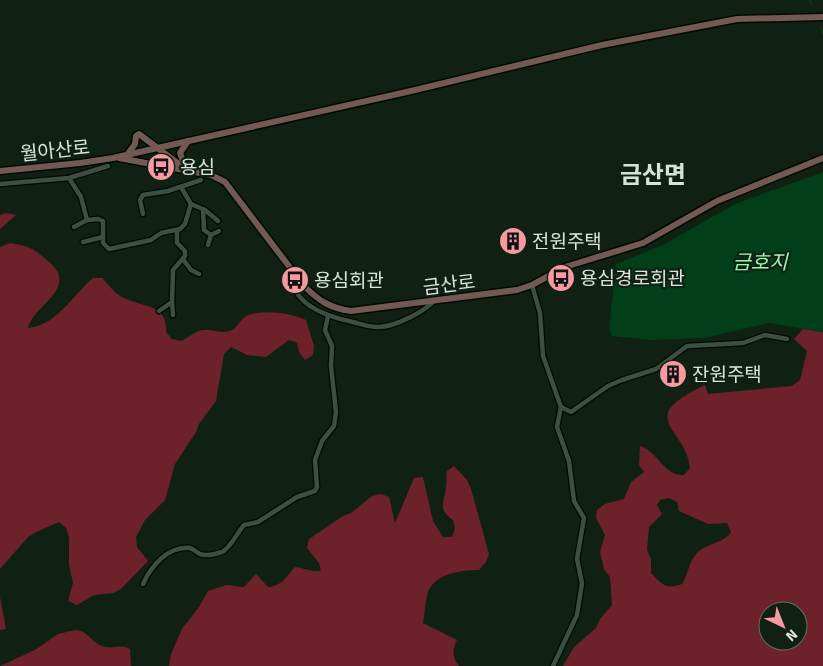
<svg xmlns="http://www.w3.org/2000/svg" width="823" height="666" viewBox="0 0 823 666" font-family="Signika,'Noto Sans KR',sans-serif">
  <style>
    .green { fill: #6c212b; fill-rule: evenodd }
    .water { fill: #003f17 }
    .lines { fill: none; stroke-linecap: round; stroke-linejoin: round }
    .stream { stroke: #003f17; stroke-width: 1 }
    .street-casing { stroke: #000a02; stroke-width: 7 }
    .secondary-casing { stroke: #000a02; stroke-width: 9 }
    .street { stroke: #3d4f40; stroke-width: 4.5 }
    .secondary { stroke: #735953; stroke-width: 6 }
    .labels { text-anchor: middle; stroke-width: 4.5; stroke-linejoin: round; paint-order: stroke }
    .street-label { font-size: 19px; fill: #dae5dc; stroke: #102114 }
    .poi-label { font-size: 19px; fill: #dae5dc; stroke: #102114; text-anchor: start }
    .water-label { font-size: 20px; font-style: italic; fill: #95f9ac; stroke: #102114 }
    .district-label { font-size: 24px; font-weight: bold; fill: #d1e6d4; stroke: #102114 }
  </style>
  <rect width="100%" height="100%" fill="#102114"/>
  <!-- green -->
  <g class="green">
    <polygon points="6,213 16,215 0,229 0,215"/>
    <path d="M10 243C29 246 33 248 48 261 81 288 33 305 28 328 56 326 73 295 93 278H102C108 284 114 293 122 297 142 308 168 303 166 332L172 339 181 341C189 338 195 330 205 330 213 329 223 335 232 330 237 328 240 320 245 317 259 308 292 313 306 320L314 346 313 355 305 360 299 352 297 343 289 340 266 357 247 355 231 347 224 354 216 401 199 424 196 432 175 464 165 500 145 520 136 537 137 547 148 561 121 589 113 593 94 595 77 605 68 601 73 583 69 565V537L66 528 59 522 36 532 28 537 0 569V247Z"/>
    <path d="M803 329 823 332V666H563L574 647 596 628 600 619 612 605 610 577 604 569 600 552 605 535 596 518 597 510 605 504 624 499 631 482 644 472 639 465 640 446C659 452 663 476 684 475L690 468C686 427 633 419 705 385L708 394 792 386 800 380 807 351 794 339ZM669 498 677 502 679 511 708 524 727 523 731 532C724 543 708 543 698 552 688 562 689 573 682 584 667 590 661 584 651 573V559L647 550 649 527 662 514 657 505 660 500ZM768 611H798V641H768Z"/>
    <path d="M454 466 467 480 471 489 489 554 486 562 479 570C462 570 435 573 428 592 425 601 425 613 423 623L457 640C452 651 452 657 459 666H169L171 654 182 629 199 607 208 591 226 585 244 587 256 574 268 587C282 586 286 577 295 567 305 568 311 572 321 571L319 563 307 548 309 539 343 516 351 513 372 496 381 494 389 497 395 523 414 478 423 477 433 521 443 537H452L455 528 453 520C436 508 445 503 446 487 447 482 446 476 447 471Z"/>
    <polygon points="0,597 6,629 0,630"/>
    <path d="M75 630C89 631 91 642 102 646 112 650 118 643 130 649L131 666H0L35 650 58 634Z"/>
  </g>
  <!-- water -->
  <polygon class="water" points="823,172 823,332 769,323 704,338 651,340 612,336 609,330 616,264 663,245 735,204"/>
  <g class="lines">
    <!-- stream -->
    <g class="stream">
      <polyline points="810,0 812,5"/>
      <polyline points="821,27 823,34"/>
    </g>
    <!-- street casing -->
    <g class="street-casing">
      <g id="street">
        <polyline points="69,178 81,197 87,220 98,219 103,221 103,243 109,249 151,240 161,233 180,229 185,224 191,204 181,187"/>
        <polyline points="0,184 69,178 108,166"/>
        <polyline points="191,204 205,210 218,221"/>
        <polyline points="203,209 204,230 211,235 219,231"/>
        <polyline points="143,214 140,200 143,195 168,191 201,180"/>
        <polyline points="74,227 87,220"/>
        <polyline points="83,242 103,237"/>
        <polyline points="208,245 211,235"/>
        <polyline points="183,259 191,270 199,274"/>
        <path d="M290 269C290 304 324 316 353 322 361 324 371 328 379 327 394 327 424 312 434 301"/>
        <polyline points="532,285 540,313 543,356 561,407 571,412 608,386 622,380 656,369 687,346 743,343 765,335 787,339"/>
        <polyline points="172,302 173,315"/>
        <polyline points="159,311 172,302 173,270 185,256 185,251 177,243 177,231"/>
        <path d="M143 584C151 566 168 546 190 548 194 549 196 552 200 554 206 556 216 554 222 552 231 547 237 533 244 525L258 522 297 497 315 491 317 487 315 460 322 441 334 426 336 412 331 366 332 346 325 330 328 316"/>
        <polyline points="553,666 577,615 582,583 577,559 584,518 574,501 569,461 557,427 561,407"/>
      </g>
    </g>
    <!-- secondary casing -->
    <g class="secondary-casing">
      <g id="secondary">
        <polyline points="127,155 135,144 136,136 139,134 184,168"/>
        <path d="M119 158 211 175 225 182 304 286C319 301 330 308 351 311L517 290 532 285 565 267 643 243 717 201 823 158"/>
        <polyline points="185,166 180,153 188,141"/>
        <polyline points="0,171 80,163 113,158 411,91 602,45 737,19 823,17"/>
      </g>
    </g>
    <!-- street -->
    <use href="#street" class="street"/>
    <!-- secondary -->
    <use href="#secondary" class="secondary"/>
  </g>
  <!-- icons -->
  <defs>
    <g id="bus-disc" transform="scale(1.4375)"><circle r="9.5" fill="#f49aa0" stroke="#102114"/><path d="M-5-6H5V4H4V6H2V4H-2V6H-4V4H-5ZM-3.5-4V0h7V-4ZM-3.5 1.2v1.5H-2V1.2ZM2 1.2v1.5H3.5V1.2Z" fill="#111"/></g>
    <g id="building-disc" transform="scale(1.4375)"><circle r="9.5" fill="#f49aa0" stroke="#102114"/><path d="M-4-6H4V6H1V3H-1V6H-4ZM-2.5-4.3h1.7v1.8h-1.7ZM.8-4.3h1.7v1.8H.8ZM-2.5-1h1.7V.8h-1.7ZM.8-1h1.7V.8H.8Z" fill="#111"/></g>
  </defs>
  <g fill-rule="evenodd">
    <use href="#bus-disc" x="161" y="167"/>
    <use href="#building-disc" x="513" y="241"/>
    <use href="#bus-disc" x="561" y="278"/>
    <use href="#bus-disc" x="295" y="280"/>
    <use href="#building-disc" x="673" y="374"/>
  </g>
  <g class="labels">
    <!-- street labels -->
    <g class="street-label">
      <text transform="translate(55 150) rotate(-6)" y="7">월아산로</text>
      <text transform="translate(449 284) rotate(-7)" y="7">금산로</text>
    </g>
    <!-- poi labels -->
    <g class="poi-label">
      <text x="180" y="174">용심</text>
      <text x="532" y="248">전원주택</text>
      <text x="580" y="285">용심경로회관</text>
      <text x="314" y="287">용심회관</text>
      <text x="692" y="381">잔원주택</text>
    </g>
    <!-- water labels -->
    <g class="water-label">
      <text x="760" y="269">금호지</text>
    </g>
    <!-- district labels -->
    <g class="district-label">
      <text x="653" y="183">금산면</text>
    </g>
  </g>
  <!-- north arrow -->
  <g transform="translate(783 626) rotate(137)"><circle r="24" fill="#102114" stroke="#616f64"/>
  <path d="M0-4L9 19L0 12L-9 19Z" fill="#f49aa0"/>
  <text y="-8" font-size="14" font-weight="bold" text-anchor="middle" fill="#dae5dc">N</text>
  </g>
</svg>
